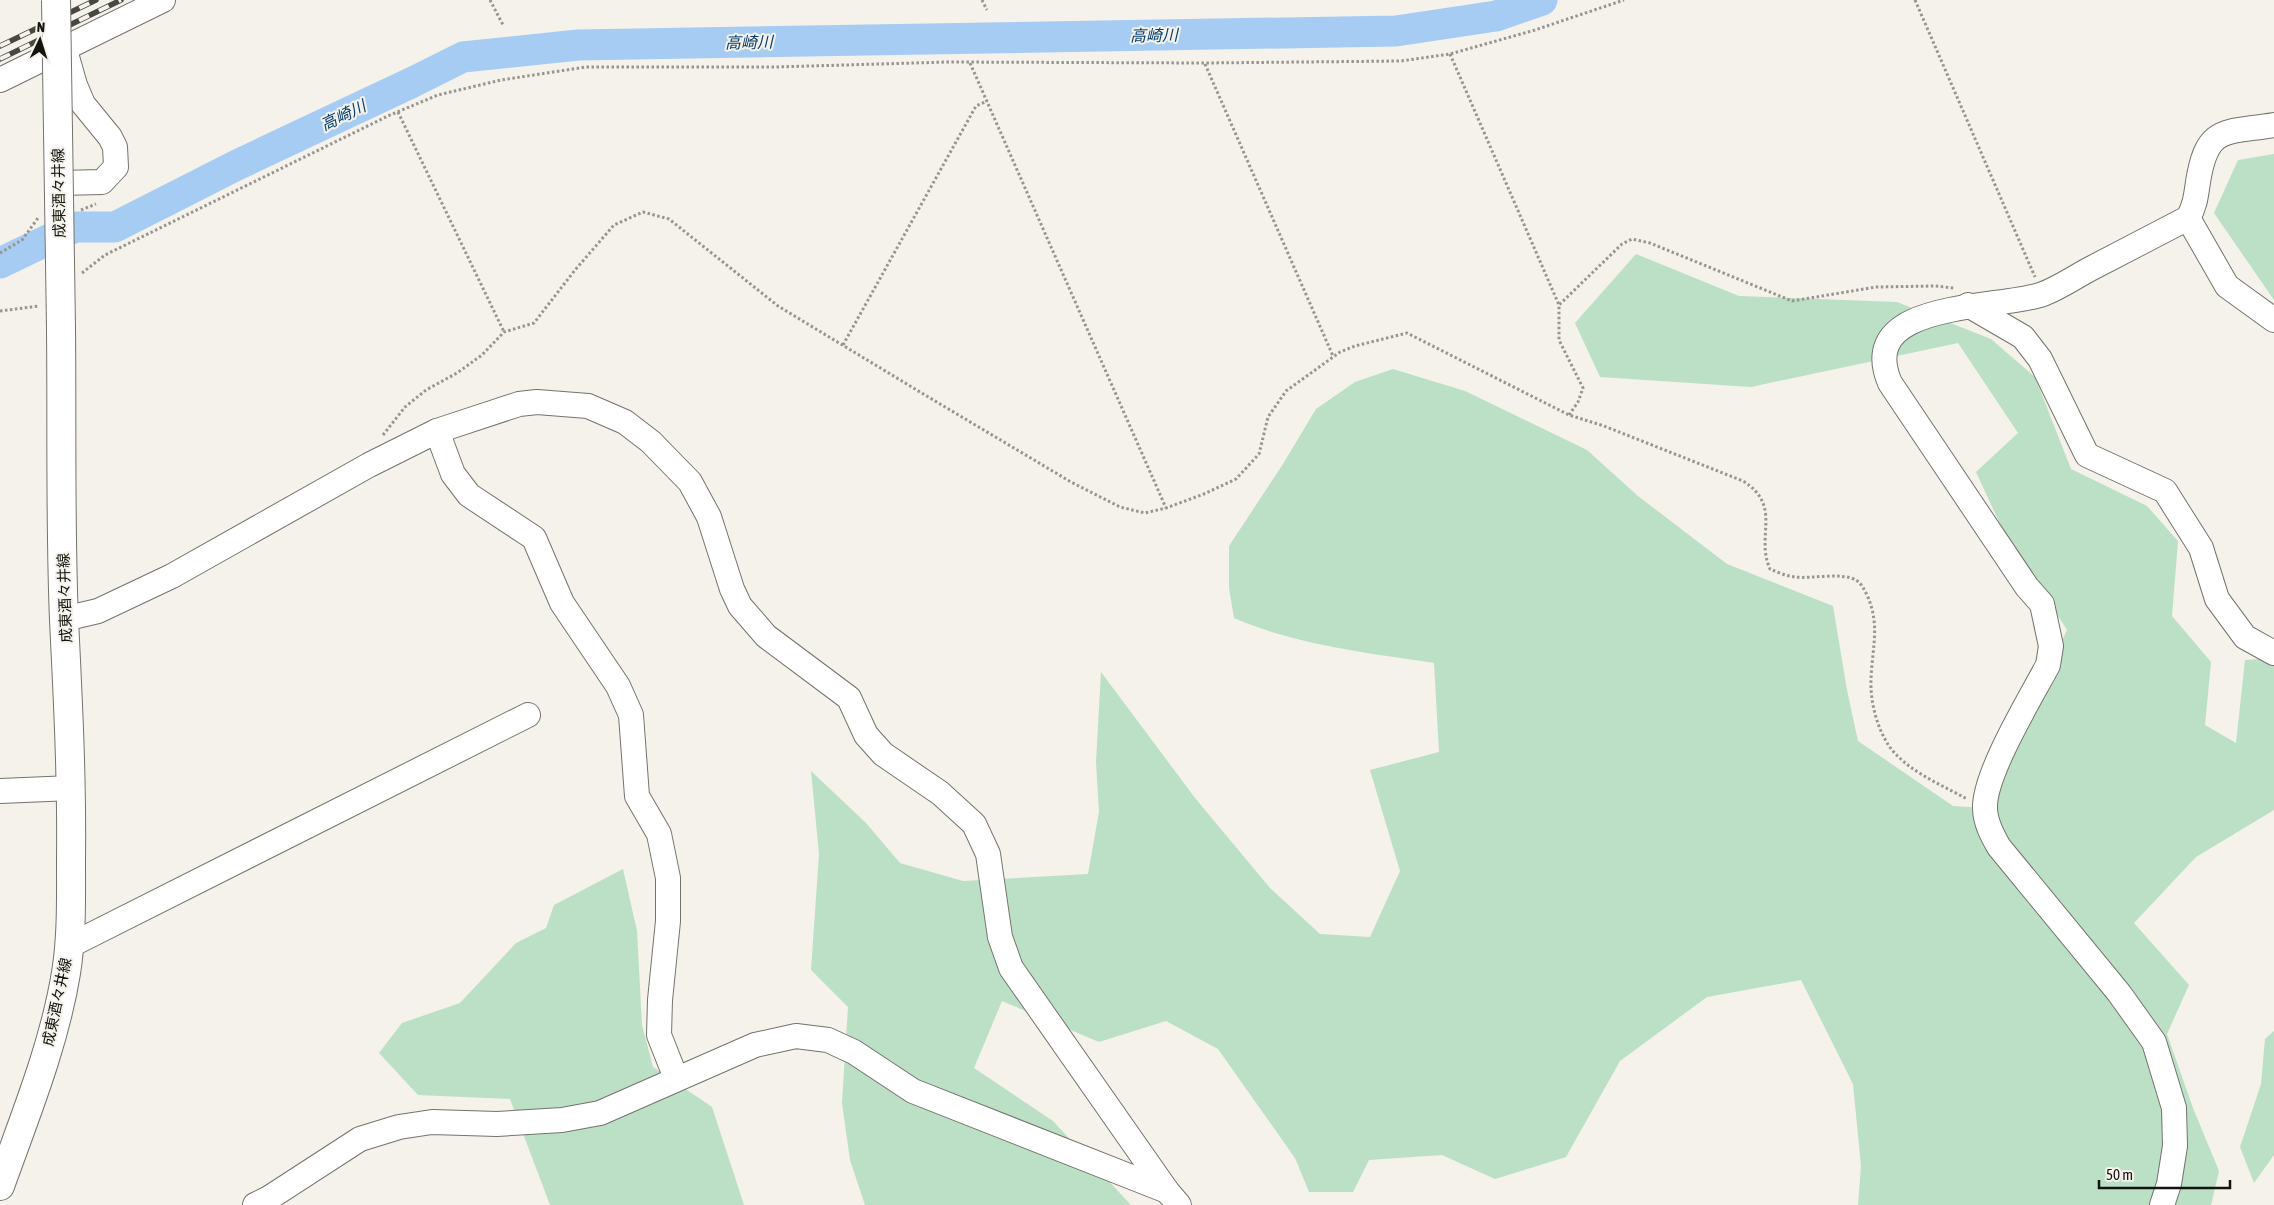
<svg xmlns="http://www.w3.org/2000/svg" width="2274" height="1205" viewBox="0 0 2274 1205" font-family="'Asap Condensed','Noto Sans JP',sans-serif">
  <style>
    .green { fill: #bbe0c5 }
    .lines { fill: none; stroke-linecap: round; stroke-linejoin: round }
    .river { stroke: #a6ccf3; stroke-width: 31 }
    .minor-casing { stroke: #74736b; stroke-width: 26 }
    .major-casing { stroke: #74736b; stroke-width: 30 }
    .path { stroke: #979590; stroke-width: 3; stroke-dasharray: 2.5 2.5; stroke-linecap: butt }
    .minor { stroke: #fff; stroke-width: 24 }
    .major { stroke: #fff; stroke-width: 28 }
    .rail-casing { stroke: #484843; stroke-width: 5.5 }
    .rail { stroke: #f4f2ea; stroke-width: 4; stroke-dasharray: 11; stroke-linecap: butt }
    .major-bridge-casing { stroke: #74736b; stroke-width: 30; stroke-linecap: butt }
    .major-bridge { stroke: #fff; stroke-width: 28 }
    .labels { text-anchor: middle; stroke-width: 4; stroke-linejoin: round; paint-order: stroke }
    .street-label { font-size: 15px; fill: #131310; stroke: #f4f2ea }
    .water-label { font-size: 16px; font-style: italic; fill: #033d6d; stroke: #f4f2ea }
  </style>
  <rect width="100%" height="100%" fill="#f4f2ea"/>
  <!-- green -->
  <g class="green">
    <polygon points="2274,154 2274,300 2214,213 2238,160"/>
    <path d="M1636 254 1739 296 1897 302 1991 339 2035 377 2071 469 2147 506 2178 541 2172 616 2211 662 2205 725 2236 743 2245 660 2274 658V810L2196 857 2134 923 2189 985 2167 1034 2193 1108 2219 1171 2211 1205H1858L1861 1166 1853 1084 1801 980 1707 997 1620 1061 1566 1157 1495 1179 1442 1155 1369 1160 1353 1192H1309L1295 1158 1218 1049 1166 1021 1099 1042 1002 1001 974 1068 1053 1121 1131 1205H865L850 1160 842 1103 848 1007 811 970 819 854 811 771 866 823 900 863 963 881 1088 874 1099 812 1096 762 1101 672 1195 798 1270 888 1320 934 1370 937 1400 871 1370 770 1439 752 1434 663C1365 652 1299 646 1234 618L1229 588V546L1283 464 1316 409 1355 382 1393 369 1465 391 1587 450 1638 496 1727 564 1833 606 1847 690 1858 741 1953 806 1985 808 2067 630 2001 526 1976 472 2018 433 1958 343 1751 387 1600 377 1575 323Z"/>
    <polygon points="623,869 637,931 642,1025 653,1067 712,1107 744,1205 550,1205 510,1099 418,1095 379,1053 402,1023 460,1003 516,943 546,928 554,905"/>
    <polygon points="2274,1031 2274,1155 2254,1183 2240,1147 2261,1084 2265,1039"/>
  </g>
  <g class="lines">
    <!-- river -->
    <polyline class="river" points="0,263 75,227 115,227 237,165 413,82 463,57 578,45 1396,31 1496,16 1542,0"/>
    <!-- minor casing -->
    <g class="minor-casing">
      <g id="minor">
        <polyline points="0,80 163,0"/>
        <polyline points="59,183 102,182 116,167 115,147 110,137 83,104 75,85 65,50"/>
        <polyline points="2188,218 2227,286 2274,320"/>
        <polyline points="1968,305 2023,337 2040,359 2087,455 2165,491 2201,548 2217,599 2245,637 2274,653"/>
        <polyline points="437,431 453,474 469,495 534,538 562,603 618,686 631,715 637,796 659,834 668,878 668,921 660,1000 659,1035 676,1078"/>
        <polyline points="64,619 98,611 172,576 369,465 437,431 519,404 537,402 588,406 625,422 651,442 690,482 709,517 732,589 740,606 766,636 849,698 866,735 883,754 940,793 974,824 988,854 1000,937 1011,968 1167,1191 1179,1205"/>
        <polyline points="0,791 72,788"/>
        <polyline points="69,946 528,715"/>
        <polyline points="255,1205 269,1198 360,1139 399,1127 432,1122 497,1124 562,1120 600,1113 755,1045 796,1036 828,1040 854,1052 913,1091 1167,1191"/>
        <path d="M2162 1205 2169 1184 2175 1146 2174 1108 2154 1042 2119 993 1999 847C1992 835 1985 822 1985 808 1984 774 2031 697 2048 665L2051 646 2042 604 2027 587 1890 383C1854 299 2000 310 2043 294 2059 288 2075 277 2090 269 2123 252 2155 235 2188 218 2195 206 2196 196 2198 182 2207 125 2225 133 2274 125"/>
      </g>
    </g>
    <!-- major casing -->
    <g class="major-casing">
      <path id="major" d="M0 1186C25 1116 54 1046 66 973 72 936 71 897 71 860 72 780 68 700 64 620 60 523 62 425 61 328"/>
    </g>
    <!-- path -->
    <g class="path">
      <polyline points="490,0 503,25"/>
      <polyline points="982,0 987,10"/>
      <polyline points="1915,0 2035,277"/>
      <polyline points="1450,54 1559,305"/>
      <polyline points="970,63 1166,508"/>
      <polyline points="1205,64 1333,356"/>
      <polyline points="398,112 504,332"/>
      <polyline points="81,210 96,204"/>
      <polyline points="0,253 22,240 38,218"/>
      <polyline points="82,273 105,255 390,115 438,95 501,80 586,67 776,67 948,62 1205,63 1401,61 1450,54 1535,30 1624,0"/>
      <polyline points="0,311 39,306"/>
      <polyline points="843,345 976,106 987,101"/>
      <polyline points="1569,415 1578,402 1583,388 1559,340 1559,305 1622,244 1632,239 1650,243 1792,301 1876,287 1935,286 1954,288"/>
      <path d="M383 435 405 407 426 390 457 373 482 355 504 332 534 323 575 270 614 225 643 212 669 219 778 306 925 395 1071 482 1120 507 1145 513 1166 508 1204 494 1236 479 1259 454 1268 417 1286 391 1340 352 1355 346 1407 333 1569 415 1604 426 1743 481C1783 506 1755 536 1770 569 1777 572 1786 576 1795 577 1812 579 1841 572 1856 580 1861 583 1864 589 1867 595 1882 628 1870 654 1871 688 1872 708 1878 729 1889 746 1907 771 1940 784 1967 799"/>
    </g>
    <!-- minor -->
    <use href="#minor" class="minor"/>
    <!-- major -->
    <use href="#major" class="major"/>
    <!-- rail casing -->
    <g class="rail-casing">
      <g id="rail">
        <polyline points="0,46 96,0"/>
        <polyline points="0,59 121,0"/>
      </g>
    </g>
    <!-- rail -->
    <use href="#rail" class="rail"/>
    <!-- major-bridge casing -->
    <g class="major-bridge-casing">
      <polyline id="major-bridge" points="56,0 61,328"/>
    </g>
    <!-- major-bridge -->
    <use href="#major-bridge" class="major-bridge"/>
  </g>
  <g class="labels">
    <!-- street labels -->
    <g class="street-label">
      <text transform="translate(59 193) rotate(-91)" y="5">成東酒々井線</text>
      <text transform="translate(65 598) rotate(-92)" y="5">成東酒々井線</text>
      <text transform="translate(57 1002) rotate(-78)" y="5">成東酒々井線</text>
    </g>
    <!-- water labels -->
    <g class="water-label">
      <text transform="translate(1154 35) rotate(-1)" y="6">高崎川</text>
      <text transform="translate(749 42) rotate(-1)" y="6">高崎川</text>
      <text transform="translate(343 115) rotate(-26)" y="6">高崎川</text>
    </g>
  </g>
  <!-- north arrow -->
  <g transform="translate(40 40) rotate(4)" stroke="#f4f2ea" stroke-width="4" paint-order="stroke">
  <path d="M0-4L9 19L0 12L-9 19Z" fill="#131310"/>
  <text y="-8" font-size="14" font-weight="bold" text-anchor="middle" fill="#131310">N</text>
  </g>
  <!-- scale -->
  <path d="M2099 1180v8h131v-8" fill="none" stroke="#131310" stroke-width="2.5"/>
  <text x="2106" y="1180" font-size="15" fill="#131310" stroke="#f4f2ea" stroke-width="4" paint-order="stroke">50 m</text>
</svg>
